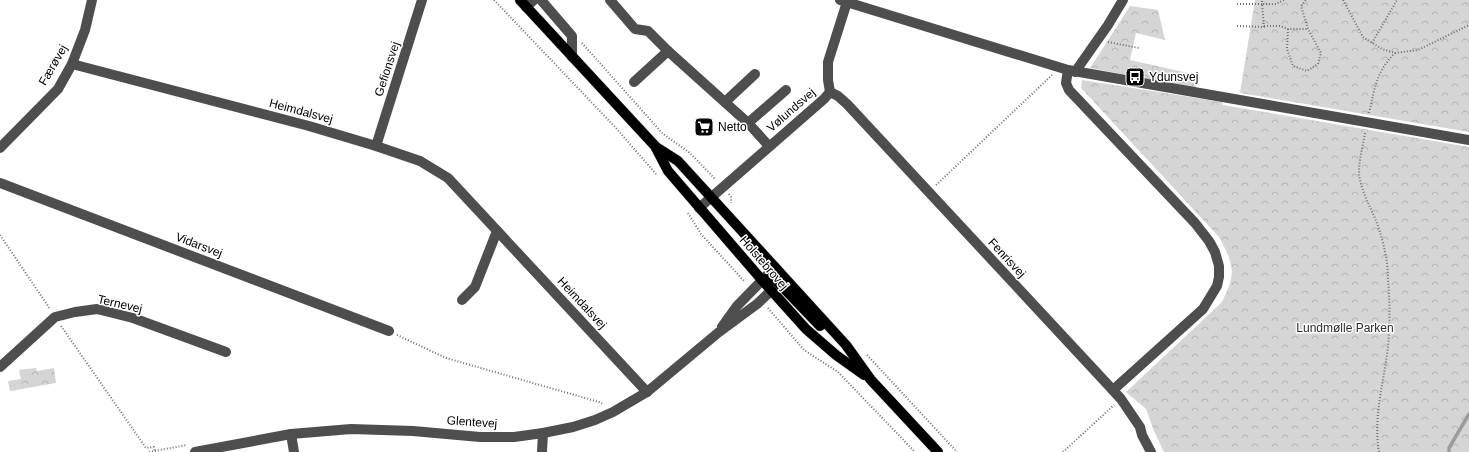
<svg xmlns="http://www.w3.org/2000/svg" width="1469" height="452" viewBox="0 0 1469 452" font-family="Helvetica,sans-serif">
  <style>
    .forest { fill: url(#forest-crowns) }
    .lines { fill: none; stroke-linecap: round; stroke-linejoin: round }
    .stream { stroke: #9c9c9c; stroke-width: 3.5 }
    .major-casing { stroke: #dbdbdb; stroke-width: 11 }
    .path { stroke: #707070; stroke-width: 2; stroke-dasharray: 1 2; stroke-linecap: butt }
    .minor { stroke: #4e4e4e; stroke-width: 10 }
    .major { stroke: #000; stroke-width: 10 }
    .labels { text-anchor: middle; stroke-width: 3; stroke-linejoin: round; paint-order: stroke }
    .street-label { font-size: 12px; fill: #000; stroke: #fff }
    .poi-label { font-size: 12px; fill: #000; stroke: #fff; text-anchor: start }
    .park-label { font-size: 12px; fill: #2c2c2c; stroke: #fff }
  </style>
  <defs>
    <pattern id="forest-crowns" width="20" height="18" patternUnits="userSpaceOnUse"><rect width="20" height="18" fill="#d5d5d5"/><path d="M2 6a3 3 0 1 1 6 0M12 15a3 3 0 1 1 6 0" fill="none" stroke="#b5b5b5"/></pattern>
  </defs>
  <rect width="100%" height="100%" fill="#fff"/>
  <!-- forest -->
  <g class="forest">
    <polygon points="1255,0 1469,0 1469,132 1240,93"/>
    <polygon points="1130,6 1158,10 1165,40 1136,33 1130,60 1197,75 1196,88 1090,68"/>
    <path d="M1082 80 1222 102 1223 105 1469 147V452H1164L1154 431 1146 409 1126 392 1221 303C1237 275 1234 264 1219 237L1081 88Z"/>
    <polygon points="36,368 37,371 54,368 56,383 10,391 8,381 21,379 19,370"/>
  </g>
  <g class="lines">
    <!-- stream -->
    <polyline class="stream" points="1449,452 1449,448 1469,414"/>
    <!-- major casing -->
    <g class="major-casing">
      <g id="major">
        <polyline points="520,0 656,147 678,161 846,345 871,380 938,452"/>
        <polyline points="656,148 668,171 762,280 806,329 836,355 864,375"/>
        <polyline points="762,280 770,278 775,279 820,326"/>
      </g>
    </g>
    <!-- path -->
    <g class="path">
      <polyline points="494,0 616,128 656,174"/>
      <polyline points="1343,0 1363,37 1382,49 1395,53 1418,50 1469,25"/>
      <polyline points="1237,4 1262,4 1262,0"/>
      <polyline points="1237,26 1264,27 1262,4 1276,4 1284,0"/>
      <polyline points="1264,26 1280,26 1288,29 1308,29"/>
      <polyline points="1288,29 1287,49 1293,66 1307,71 1318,64 1321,53 1308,29 1301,6 1306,0"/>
      <polyline points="1108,42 1139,48"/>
      <polyline points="582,43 663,134 690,153 715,179"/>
      <polyline points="1372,43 1397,0"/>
      <path d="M1369 113C1375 88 1376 72 1395 53"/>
      <path d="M1365 133C1363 146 1359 159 1359 172 1360 191 1372 209 1378 226 1384 244 1388 262 1388 280 1390 302 1390 324 1388 347 1384 381 1373 417 1379 452"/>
      <polyline points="936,185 1052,75"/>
      <polyline points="729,194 731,197 731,203"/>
      <polyline points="688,213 701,234 745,282"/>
      <polyline points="0,235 50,309"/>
      <polyline points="768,308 804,350 838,372 915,452"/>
      <polyline points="61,326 146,448 154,447 155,451"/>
      <polyline points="397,335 446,358 599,402 603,404"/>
      <polyline points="867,355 957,452"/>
      <polyline points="149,452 187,445"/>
      <polyline points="1063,452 1114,405"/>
    </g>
    <!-- minor -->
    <g class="minor">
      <polyline points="541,0 572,36 572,57"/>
      <polyline points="610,0 635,29 648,31 668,51 748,123 769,146"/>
      <polyline points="840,0 1068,70 1469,140"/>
      <polyline points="526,7 534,0"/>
      <polyline points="72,64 309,126 376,146 420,161 448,178 647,392"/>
      <polyline points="1068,70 1066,83 1069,90 1195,223 1209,241 1215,252 1219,266 1219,277 1217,286 1203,309 1113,390"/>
      <polyline points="1075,72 1108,25 1123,0"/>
      <polyline points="634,82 668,51"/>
      <polyline points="830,92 838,96 847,104 1110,387 1121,399 1140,427 1142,435 1151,452"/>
      <polyline points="830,92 828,80 828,62 847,2"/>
      <polyline points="725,102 755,74"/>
      <polyline points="748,123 786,90"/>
      <polyline points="376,146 422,0"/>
      <polyline points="0,148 58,89 72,64 85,30 92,0"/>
      <polyline points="0,183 389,331"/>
      <polyline points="699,208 824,99 830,92"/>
      <polyline points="462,300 475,287 497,231"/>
      <polyline points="722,327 737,306 775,267"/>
      <polyline points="0,367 55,317 75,312 97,309 133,318 226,352"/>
      <polyline points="291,434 294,452"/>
      <polyline points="195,452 291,434 351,429 413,431 480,437 514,437 543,433 573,427 595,420 613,412 647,392 719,332 757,304 777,285"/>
      <polyline points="542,452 543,433"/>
    </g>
    <!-- major -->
    <use href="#major" class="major"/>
  </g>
  <!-- icons -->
  <defs>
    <g id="bus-square" transform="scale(1)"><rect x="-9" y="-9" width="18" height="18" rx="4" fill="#000" stroke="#fff"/><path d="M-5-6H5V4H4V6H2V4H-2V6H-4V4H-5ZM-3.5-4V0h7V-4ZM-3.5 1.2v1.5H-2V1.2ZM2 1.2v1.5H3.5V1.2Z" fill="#fff"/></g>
    <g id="supermarket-square" transform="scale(1)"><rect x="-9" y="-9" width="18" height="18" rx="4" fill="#000" stroke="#fff"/><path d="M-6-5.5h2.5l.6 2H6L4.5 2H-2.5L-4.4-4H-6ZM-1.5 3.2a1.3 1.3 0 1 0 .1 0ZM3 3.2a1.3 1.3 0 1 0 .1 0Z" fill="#fff"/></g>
  </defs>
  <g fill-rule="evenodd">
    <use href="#bus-square" x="1135" y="77"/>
    <use href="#supermarket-square" x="704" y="127"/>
  </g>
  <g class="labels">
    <!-- street labels -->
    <g class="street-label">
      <text transform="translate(53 65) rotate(-60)" y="4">Færøvej</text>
      <text transform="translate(387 69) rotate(-72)" y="4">Gefionsvej</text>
      <text transform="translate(791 110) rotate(-41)" y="4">Vølundsvej</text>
      <text transform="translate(301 111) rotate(15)" y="4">Heimdalsvej</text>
      <text transform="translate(199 245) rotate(21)" y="4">Vidarsvej</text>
      <text transform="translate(1007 258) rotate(47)" y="4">Fenrisvej</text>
      <text transform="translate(764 263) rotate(49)" y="4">Holstebrovej</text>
      <text transform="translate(582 303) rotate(47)" y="4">Heimdalsvej</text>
      <text transform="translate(120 304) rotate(13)" y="4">Ternevej</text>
      <text transform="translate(472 422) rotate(4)" y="4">Glentevej</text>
    </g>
    <!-- poi labels -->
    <g class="poi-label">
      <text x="1149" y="81">Ydunsvej</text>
      <text x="718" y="131">Netto</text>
    </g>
    <!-- park labels -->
    <g class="park-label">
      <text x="1345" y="332">Lundmølle Parken</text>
    </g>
  </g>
</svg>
